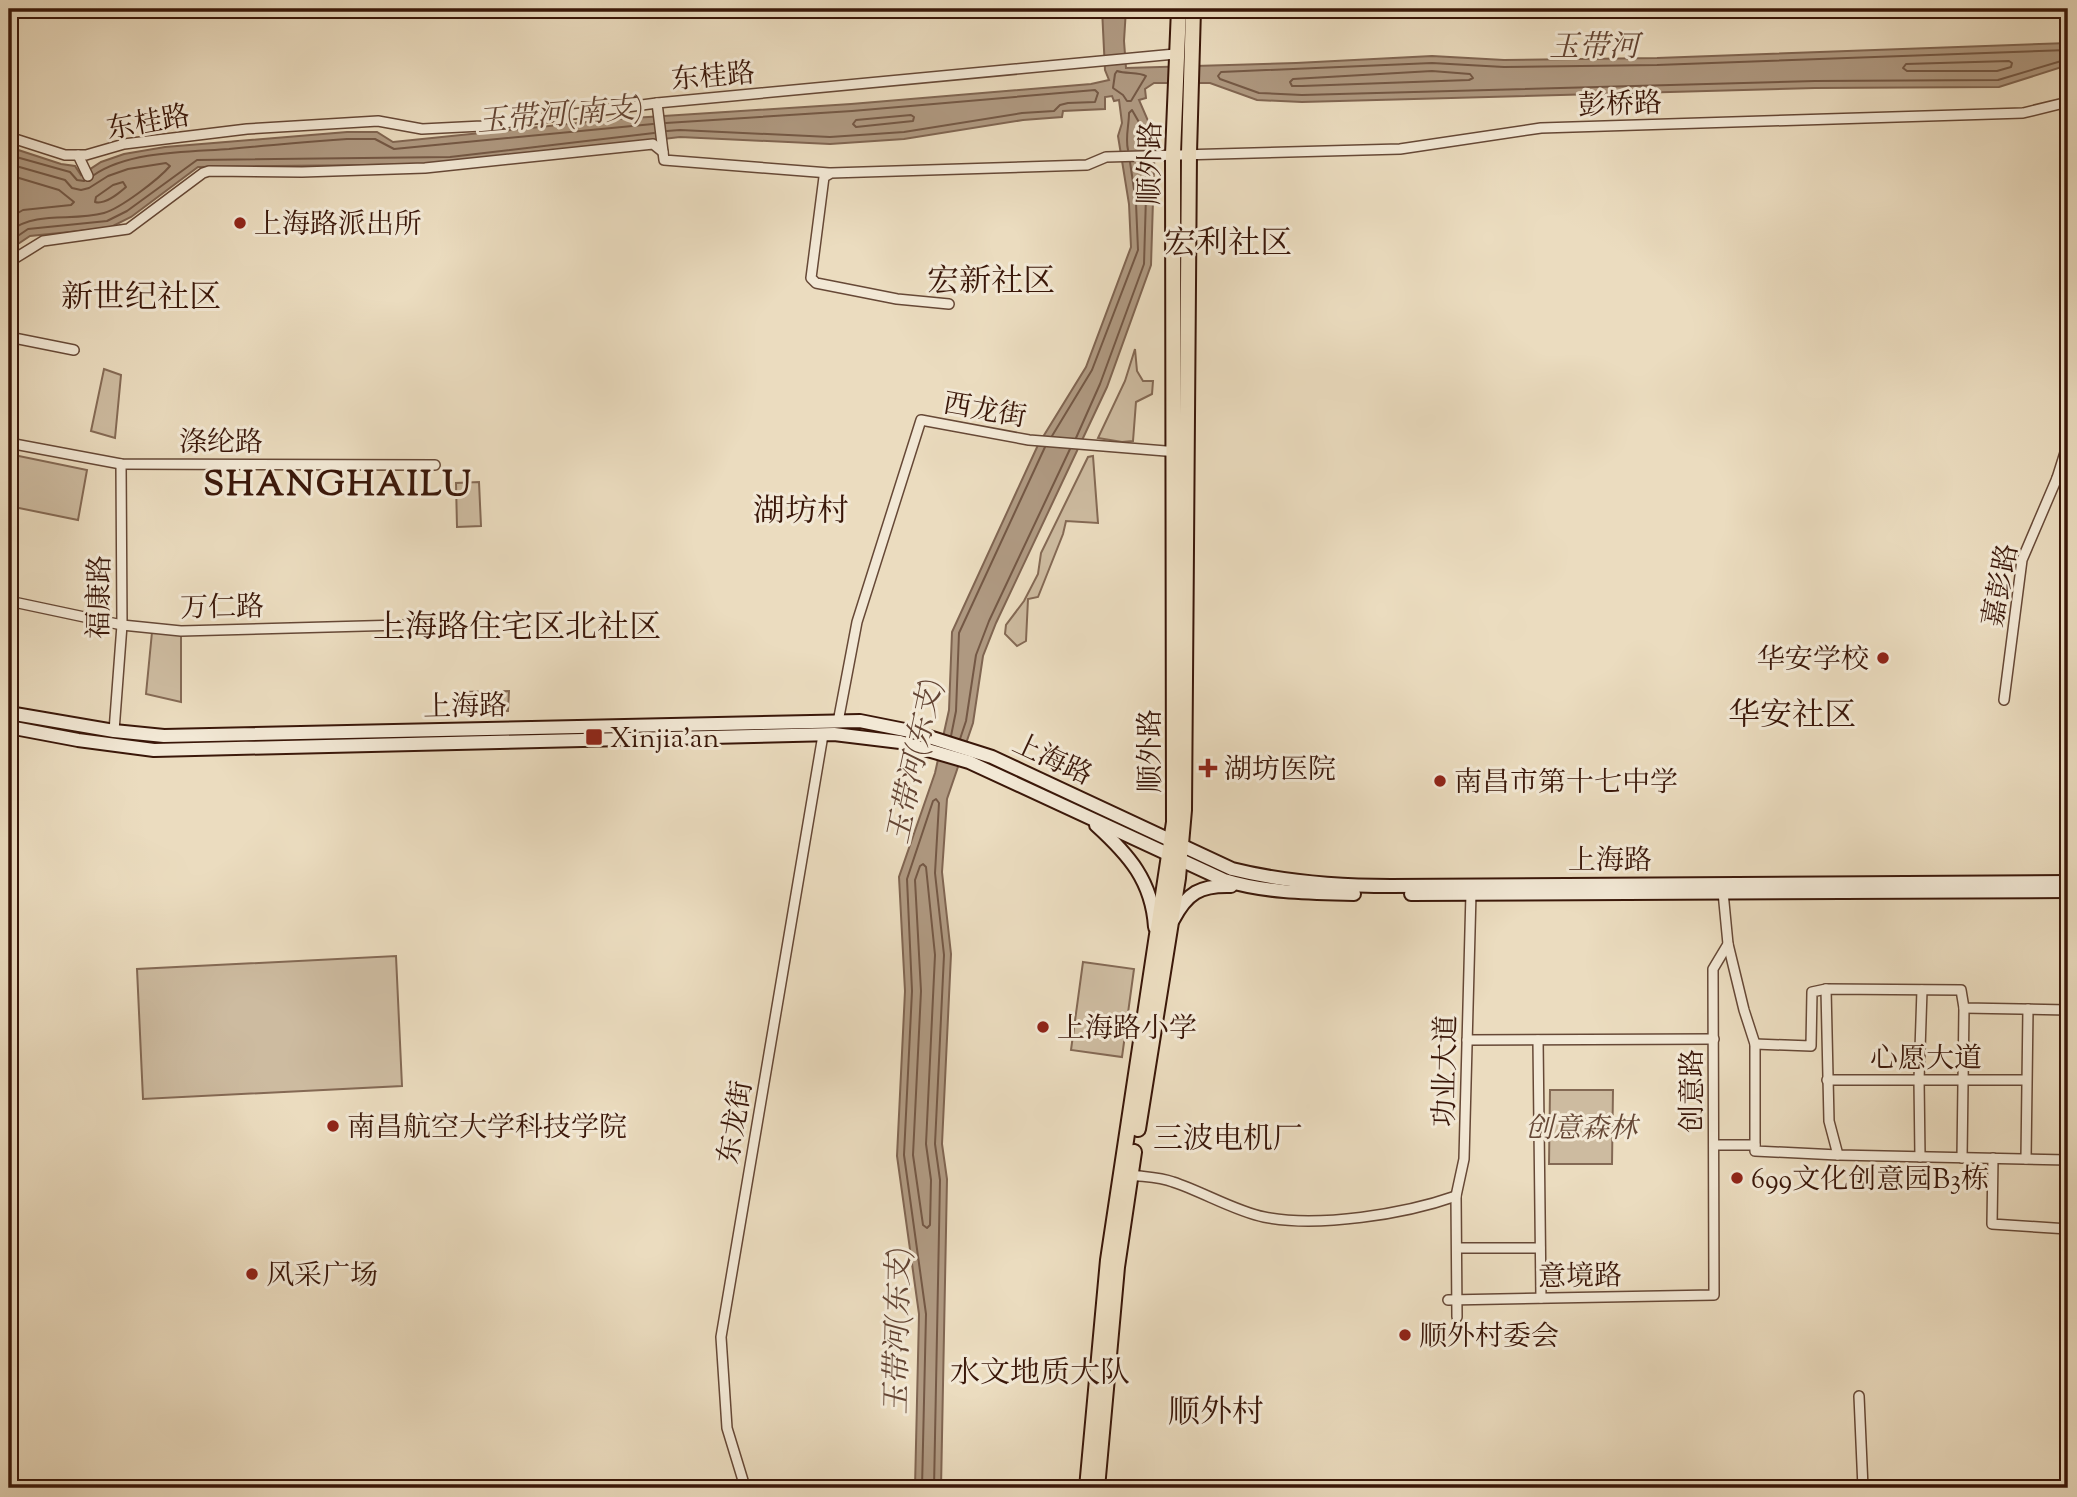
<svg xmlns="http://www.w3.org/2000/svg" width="2077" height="1497" viewBox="0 0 2077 1497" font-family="'Sorts Mill Goudy','Noto Serif SC',serif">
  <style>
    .green { fill: #cdbba0; stroke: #846954; stroke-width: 2 }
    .water { fill: #af9981; stroke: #806551; stroke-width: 2 }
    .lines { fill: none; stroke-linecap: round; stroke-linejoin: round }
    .shore { stroke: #745845; stroke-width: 2 }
    .street-casing { stroke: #664836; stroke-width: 12 }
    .secondary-casing { stroke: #3a1709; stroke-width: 16 }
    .primary-casing { stroke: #3a1709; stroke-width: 18 }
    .street { stroke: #f2e8d5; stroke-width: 9 }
    .secondary { stroke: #f2e8d5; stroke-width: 12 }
    .primary { stroke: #ebdcbf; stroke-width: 14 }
    .poi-dot { fill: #8f2418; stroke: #f2e8d5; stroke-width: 2.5 }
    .labels { text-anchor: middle; stroke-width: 6; stroke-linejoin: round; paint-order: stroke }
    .street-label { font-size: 28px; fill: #3a1709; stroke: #f2e8d5 }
    .poi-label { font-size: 28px; fill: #3a1709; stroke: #f2e8d5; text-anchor: start }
    .park-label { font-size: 28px; font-style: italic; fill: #664836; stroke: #f2e8d5 }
    .water-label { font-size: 30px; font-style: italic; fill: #634433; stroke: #f2e8d5 }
    .neighbourhood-label { font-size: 30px; fill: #3a1709; stroke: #f2e8d5 }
    .quarter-label { font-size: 32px; fill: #3a1709; stroke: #f2e8d5 }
    .district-label { font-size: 35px; font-weight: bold; letter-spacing: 2px; fill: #3a1709; stroke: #f2e8d5 }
  </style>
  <rect width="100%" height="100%" fill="#ebdcbf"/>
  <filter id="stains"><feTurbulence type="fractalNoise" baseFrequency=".00286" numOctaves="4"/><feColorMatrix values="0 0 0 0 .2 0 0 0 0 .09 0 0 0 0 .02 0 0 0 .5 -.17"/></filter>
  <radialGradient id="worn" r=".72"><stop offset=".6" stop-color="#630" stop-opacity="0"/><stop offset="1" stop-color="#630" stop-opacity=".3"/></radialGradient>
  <!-- green -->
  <g class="green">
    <polygon points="1135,349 1137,371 1143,381 1153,381 1152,394 1136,402 1133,441 1122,442 1098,438 1125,381"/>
    <polygon points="104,369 121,375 115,438 91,431"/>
    <polygon points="9,454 87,470 78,520 9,506"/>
    <polygon points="1093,456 1098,523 1066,521 1063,534 1038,597 1028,599 1026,641 1017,646 1005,634 1006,625 1024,601 1038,574 1041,553 1088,457"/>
    <polygon points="479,482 481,526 457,527 456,483"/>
    <polygon points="152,632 181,635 181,702 146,694"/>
    <polygon points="509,691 508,711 457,711 457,692"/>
    <polygon points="396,956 402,1086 143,1099 137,969"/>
    <polygon points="1083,962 1134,969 1122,1057 1071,1050"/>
    <polygon points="1550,1090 1613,1090 1612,1164 1549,1164"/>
  </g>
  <!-- water -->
  <polygon class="water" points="1102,9 1126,9 1124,41 1126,68 1296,63 1432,56 1504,60 1657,58 2068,43 2068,65 1999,87 1815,88 1302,102 1257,100 1210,83 1154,83 1145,89 1146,98 1139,100 1155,137 1151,265 1107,387 996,623 983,656 973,723 947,799 942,872 951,954 942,1144 947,1179 941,1488 915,1488 919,1314 897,1156 905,991 899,877 935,773 949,710 952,632 1038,445 1086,367 1131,247 1129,204 1118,136 1122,123 1119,100 1114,101 1112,96 1105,97 1105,109 1063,111 1062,117 1023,120 904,139 830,144 680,137 451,164 198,167 131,217 109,228 30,236 9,250 9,147 61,164 75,166 81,175 101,162 124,154 165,147 347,132 377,132 393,142 617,119 851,104 1091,84 1109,80 1105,70"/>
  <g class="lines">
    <!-- shore -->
    <g class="shore">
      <polyline points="2068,50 1657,65 1504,67 1432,63 1221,72 1218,76 1220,79 1259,93 1302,95 1815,81 1998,80 2068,59"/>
      <polygon points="2009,61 2012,63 2011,67 1997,71 1907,71 1903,68 1906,64"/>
      <path d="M1117 71C1126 74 1139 72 1146 76L1131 101H1127L1123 95 1113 88 1115 74Z"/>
      <polygon points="1432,71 1470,74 1473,78 1469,80 1302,86 1292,86 1290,82 1293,79"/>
      <polygon points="911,115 914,117 913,121 856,127 853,124 856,120"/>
      <polyline points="666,123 852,111 1095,90 1098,93 1095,102 1068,103 1060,105 1054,111 1022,113 904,132 830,137 680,130 667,131"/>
      <path d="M1128 150C1125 137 1129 126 1129 113L1132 110 1148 138V150"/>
      <polyline points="9,155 70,172 77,180 84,181"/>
      <path d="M9 164 65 180 72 188 81 190 89 188 108 176 128 169 166 163 170 166C159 179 121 208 104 213 71 222 39 210 9 231"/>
      <polyline points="9,175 59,190 74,202 71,205 23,210 9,218"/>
      <path d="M94 175C129 151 188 152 229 149 269 145 308 142 347 139H375L394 149 653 124"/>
      <path d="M123 182 126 187C118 194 105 205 95 202L96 197 113 185Z"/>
      <polyline points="9,242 28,229 107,221 127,211 197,160 450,157 654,133"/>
      <polyline points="1052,436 1092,370 1138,250 1136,203 1130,162"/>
      <polyline points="1076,438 1100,384 1144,264 1147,162"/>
      <polyline points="951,736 956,711 959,633 1045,447"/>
      <polyline points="960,739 966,721 976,655 989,621 1070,449"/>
      <polygon points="923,864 926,867 935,955 926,1144 931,1180 930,1225 927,1228 923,1225 913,1155 921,991 915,880 920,866"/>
      <polyline points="922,1488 926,1314 904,1155 912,991 907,879 933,801 936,799 939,803 935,873 944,955 935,1144 940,1180 934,1488"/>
    </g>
    <!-- street casing -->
    <g class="street-casing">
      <g id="street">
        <polyline points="657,103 664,160 829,173"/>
        <polyline points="9,137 65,155 86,155 124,144 247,129 378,121 422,129 482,126 657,103 1175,54"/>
        <polyline points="78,155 88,176"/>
        <polyline points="9,262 43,241 128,229 203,173 209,171 302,172 425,168 653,144 663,152"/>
        <polyline points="949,304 897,299 816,283 811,278 824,177 831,173 1087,165 1106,157 1400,149 1541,128 2023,113 2068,102"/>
        <polyline points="9,337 74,350"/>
        <polyline points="9,443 121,464 435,465"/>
        <polyline points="2057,478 2068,483"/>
        <polyline points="9,601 122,625 181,631 438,624"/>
        <polyline points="2004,700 2022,560 2057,478 2068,443"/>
        <polyline points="838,722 857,622 921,420 1029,440 1178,452"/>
        <polyline points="114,731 122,625 121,464"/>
        <polyline points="1728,944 1744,1010 1755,1044 1755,1151 1838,1155 2068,1160"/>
        <polyline points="1826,989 1829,1121 1838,1155"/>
        <polyline points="1467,1040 1714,1039"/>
        <polyline points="1538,1040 1541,1298"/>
        <polyline points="1755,1044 1811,1046 1812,992 1826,989 1961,990 1964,1008 2068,1010"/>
        <polyline points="1827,1080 2026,1080"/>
        <polyline points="1714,1145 1755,1145"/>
        <polyline points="1920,1157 1919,1080 1922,990"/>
        <polyline points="1962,1158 1964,1008"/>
        <polyline points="1993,1158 1992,1224 2068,1229"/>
        <polyline points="2026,1159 2028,1009"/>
        <path d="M1131 1175C1145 1177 1160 1177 1173 1182 1201 1191 1237 1212 1264 1217 1318 1228 1405 1214 1456 1196"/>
        <polyline points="1457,1248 1540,1248"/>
        <polyline points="1448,1300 1714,1295 1713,969 1728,944 1723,892"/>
        <polyline points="1457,1317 1456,1196 1464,1159 1471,893"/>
        <polyline points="1859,1396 1863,1488"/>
        <polyline points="774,1488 745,1487 727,1428 721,1337 823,735"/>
      </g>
    </g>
    <!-- secondary casing -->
    <g class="secondary-casing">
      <g id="secondary">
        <path d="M9 713 114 731 164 736 860 721 910 731 992 757 1232 869C1284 882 1337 886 1391 886L2068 882"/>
        <path d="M9 727 78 740 154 750 834 734 900 742 969 762 1224 880C1267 893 1310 893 1354 894"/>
        <path d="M1096 825C1129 855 1152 881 1155 927"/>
        <polyline points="1411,894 2068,891"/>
        <path d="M1173 920C1187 893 1200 885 1231 886"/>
      </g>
    </g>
    <!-- primary casing -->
    <g class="primary-casing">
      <g id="primary">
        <polyline points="1138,1129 1178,878 1184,810 1189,153 1193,9"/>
        <polyline points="1087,1488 1108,1260 1174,822 1173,154 1179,9"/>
        <polyline points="1097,1488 1117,1267 1134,1152"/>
      </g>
    </g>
    <!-- street -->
    <use href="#street" class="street"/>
    <!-- secondary -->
    <use href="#secondary" class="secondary"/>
    <!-- primary -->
    <use href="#primary" class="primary"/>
  </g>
  <!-- markers -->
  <g class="poi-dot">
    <circle cx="240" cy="223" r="7"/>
    <circle cx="1883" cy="658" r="7"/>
    <rect x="585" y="728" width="18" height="18" rx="3.5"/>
    <path d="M1204.5 757.5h7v7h7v7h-7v7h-7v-7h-7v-7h7z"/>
    <circle cx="1440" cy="781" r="7"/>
    <circle cx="1043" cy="1027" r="7"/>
    <circle cx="333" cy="1126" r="7"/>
    <circle cx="1737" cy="1178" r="7"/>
    <circle cx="252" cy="1274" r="7"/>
    <circle cx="1405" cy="1335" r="7"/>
  </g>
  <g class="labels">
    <!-- street labels -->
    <g class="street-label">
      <text transform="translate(713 75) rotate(-5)" y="10">东桂路</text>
      <text transform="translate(1620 103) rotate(-2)" y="10">彭桥路</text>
      <text transform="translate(148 121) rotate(-10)" y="10">东桂路</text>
      <text transform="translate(1149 163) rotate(-89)" y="10">顺外路</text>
      <text transform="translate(985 409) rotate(10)" y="10">西龙街</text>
      <text x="221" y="451">涤纶路</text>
      <text transform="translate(1999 585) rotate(-79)" y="10">嘉彭路</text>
      <text transform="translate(98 597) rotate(-89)" y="10">福康路</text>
      <text transform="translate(222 606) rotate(-1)" y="10">万仁路</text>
      <text transform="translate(465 705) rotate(-1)" y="10">上海路</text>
      <text transform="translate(1149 751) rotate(-90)" y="10">顺外路</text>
      <text transform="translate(1053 758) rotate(25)" y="10">上海路</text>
      <text x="1610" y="869">上海路</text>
      <text x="1926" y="1067">心愿大道</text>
      <text transform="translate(1444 1071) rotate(-89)" y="10">功业大道</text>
      <text transform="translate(1691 1091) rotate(-90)" y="10">创意路</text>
      <text transform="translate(734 1122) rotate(-80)" y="10">东龙街</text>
      <text transform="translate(1580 1275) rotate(-1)" y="10">意境路</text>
    </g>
    <!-- poi labels -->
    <g class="poi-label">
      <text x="254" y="233">上海路派出所</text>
      <text x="1869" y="668" text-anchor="end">华安学校</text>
      <text x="610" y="747">Xinjia'an</text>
      <text x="1224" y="778">湖坊医院</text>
      <text x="1454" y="791">南昌市第十七中学</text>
      <text x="1057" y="1037">上海路小学</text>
      <text x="347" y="1136">南昌航空大学科技学院</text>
      <text x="1751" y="1188">699文化创意园B3栋</text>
      <text x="266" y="1284">风采广场</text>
      <text x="1419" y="1345">顺外村委会</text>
    </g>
    <!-- park labels -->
    <g class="park-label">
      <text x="1581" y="1137">创意森林</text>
    </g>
    <!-- water labels -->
    <g class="water-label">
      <text x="1594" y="56">玉带河</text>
      <text transform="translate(560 114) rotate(-5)" y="10">玉带河(南支)</text>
      <text transform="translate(914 761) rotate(-78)" y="10">玉带河(东支)</text>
      <text transform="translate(897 1331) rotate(-89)" y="10">玉带河(东支)</text>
    </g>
    <!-- neighbourhood labels -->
    <g class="neighbourhood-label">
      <text x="1228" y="1148">三波电机厂</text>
      <text x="1040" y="1382">水文地质大队</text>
    </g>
    <!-- quarter labels -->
    <g class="quarter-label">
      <text x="1228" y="253">宏利社区</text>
      <text x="991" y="291">宏新社区</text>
      <text x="141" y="307">新世纪社区</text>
      <text x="801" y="521">湖坊村</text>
      <text x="517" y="637">上海路住宅区北社区</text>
      <text x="1792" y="725">华安社区</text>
      <text x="1216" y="1422">顺外村</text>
    </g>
    <!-- district labels -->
    <g class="district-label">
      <text x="338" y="495">SHANGHAILU</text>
    </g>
  </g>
  <!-- margin -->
  <rect width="2077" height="1497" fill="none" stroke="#ebdcbf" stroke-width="35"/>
  <rect x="10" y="10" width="2056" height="1476" fill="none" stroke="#3a1709" stroke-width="3.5"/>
  <rect x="18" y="18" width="2042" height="1462" fill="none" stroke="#3a1709" stroke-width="2"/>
  <rect width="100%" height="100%" filter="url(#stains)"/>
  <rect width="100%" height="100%" fill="url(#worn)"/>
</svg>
